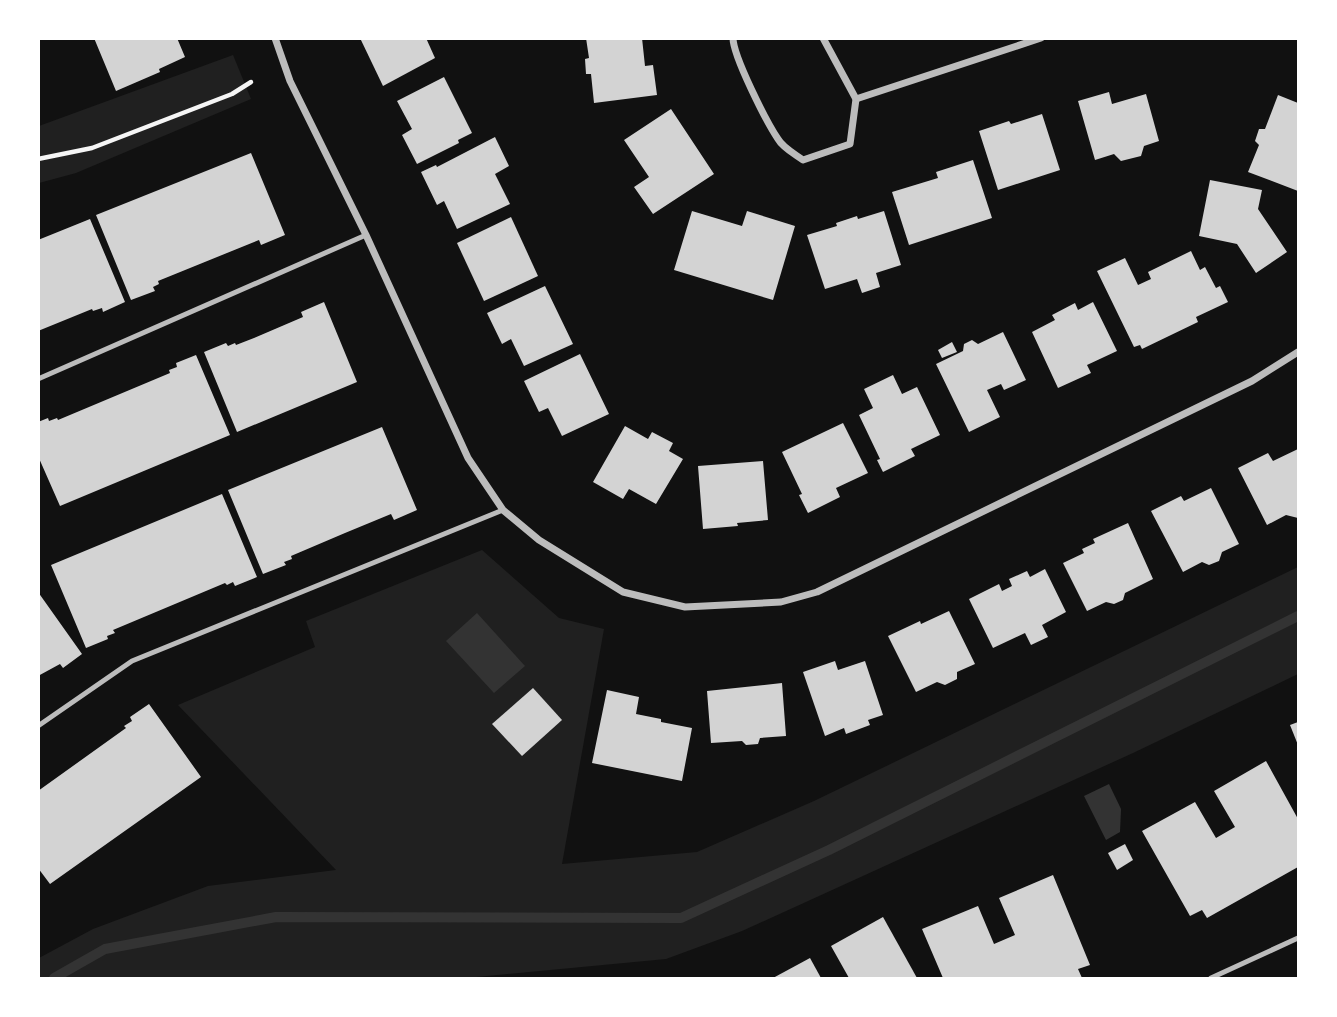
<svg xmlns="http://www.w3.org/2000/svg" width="1337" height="1017" viewBox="0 0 1337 1017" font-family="'Archivo Narrow',sans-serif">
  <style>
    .green { fill: #202020 }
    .water { fill: #333 }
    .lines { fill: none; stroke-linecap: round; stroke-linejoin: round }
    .stream { stroke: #333; stroke-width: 10 }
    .building { fill: #d3d3d3 }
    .path { stroke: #f5f5f5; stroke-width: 4.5 }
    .service { stroke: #bcbcbc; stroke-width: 5 }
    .minor { stroke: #bcbcbc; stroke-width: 7 }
  </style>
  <rect width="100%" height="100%" fill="#111"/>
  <!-- green -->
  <g class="green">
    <polygon points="233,55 251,99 76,173 39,183 39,126"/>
    <polygon points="482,550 559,618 604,629 562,864 697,852 814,801 1298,567 1298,674 1133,753 742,931 666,959 466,978 39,978 39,958 93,929 208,886 336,870 178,705 315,647 306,621"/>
  </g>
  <!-- water -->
  <g class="water">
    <polygon points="477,613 525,666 494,693 446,641"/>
    <polygon points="1109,784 1121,809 1120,832 1106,840 1084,796"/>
  </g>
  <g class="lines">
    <!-- stream -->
    <polyline class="stream" points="54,978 105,949 276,917 681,918 829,850 1298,616"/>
  </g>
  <!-- building -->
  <g class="building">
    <polygon points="94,38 147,38 148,40 177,38 185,57 159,69 160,72 116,91"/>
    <polygon points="360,38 426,38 435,58 383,86"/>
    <polygon points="586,38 642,38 645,66 653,65 657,95 594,103 591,74 586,74 585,59 589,58"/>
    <polygon points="444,77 472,133 458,140 459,143 417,164 402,135 412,129 397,101"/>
    <polygon points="1109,92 1112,104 1146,94 1159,141 1144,146 1141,156 1121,161 1114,154 1095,160 1078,101"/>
    <polygon points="1278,95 1298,103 1298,191 1248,172 1259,145 1255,141 1259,129 1265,129"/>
    <polygon points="671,109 714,174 653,214 634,187 649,177 624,140"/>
    <polygon points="1042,114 1060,170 998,190 979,131 1009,121 1011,124"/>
    <polygon points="495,137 509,166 495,174 510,204 457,229 444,201 437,205 421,172 436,165 437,167"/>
    <polygon points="251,153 285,235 261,245 259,240 158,281 159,284 153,287 155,291 131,300 96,215"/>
    <polygon points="973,160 992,218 909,245 892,192 938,178 936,172"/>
    <polygon points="1210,180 1262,190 1258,209 1287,252 1256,273 1237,244 1199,236"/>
    <polygon points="692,211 742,226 747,211 795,226 773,300 674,270"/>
    <polygon points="884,211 901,265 876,273 880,287 862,293 857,279 825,289 807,235 837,226 836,223 857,216 858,219"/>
    <polygon points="511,217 538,276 484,301 457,243"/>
    <polygon points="90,219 125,302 103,312 102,308 93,311 92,309 38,331 38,240"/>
    <polygon points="1191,251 1200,270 1205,267 1216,288 1220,286 1228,302 1196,317 1198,322 1142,349 1140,345 1134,347 1097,271 1125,258 1138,285 1151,279 1148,272"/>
    <polygon points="545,286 573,344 524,366 511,339 502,344 487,313"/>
    <polygon points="324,302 357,382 237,432 204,352 226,343 228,346 235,343 236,345 254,338 303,317 301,312"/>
    <polygon points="1093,302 1117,351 1087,365 1091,373 1058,388 1032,332 1055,320 1052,315 1075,303 1078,310"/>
    <polygon points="1003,332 1026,380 1004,390 1001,384 987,390 1000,417 969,432 936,364 963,351 964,344 972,340 978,344"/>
    <polygon points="952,342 957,352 942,358 938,350"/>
    <polygon points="580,354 609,414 562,436 548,408 539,412 524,381"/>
    <polygon points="196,355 230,435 60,506 38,456 38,422 48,418 49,421 57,418 58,420 170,373 169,370 177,367 176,363"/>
    <polygon points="893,375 902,394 917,387 940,435 911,449 915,456 883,472 877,460 880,459 859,415 873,408 864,389"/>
    <polygon points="843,423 868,473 836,488 840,497 808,513 799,495 802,494 782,452"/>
    <polygon points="625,426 648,439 652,432 673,443 669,451 683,459 656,504 629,489 623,499 593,482"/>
    <polygon points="382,427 417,510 394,520 391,514 345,533 291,556 292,559 284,562 286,565 263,574 228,490"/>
    <polygon points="1298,449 1298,518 1286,515 1267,525 1238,468 1268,453 1273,461"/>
    <polygon points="763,461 768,520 737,523 738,526 703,529 698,466"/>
    <polygon points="1211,488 1239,544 1222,552 1219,561 1209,565 1202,562 1183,572 1151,511 1181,496 1184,501"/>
    <polygon points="222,494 257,577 235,586 233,582 227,585 225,583 113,630 115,633 107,636 108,639 86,648 51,565"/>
    <polygon points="1128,523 1153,579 1125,593 1123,600 1114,604 1106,602 1087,611 1063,563 1084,553 1082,549 1095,543 1093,539"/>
    <polygon points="1045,569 1066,612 1042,625 1048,637 1031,645 1025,633 993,648 969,599 999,584 1002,591 1012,586 1009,579 1027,571 1030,577"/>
    <polygon points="38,592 82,654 63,668 60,664 38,676"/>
    <polygon points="949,611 975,664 957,672 957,679 945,685 937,682 916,692 888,636 920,621 921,624"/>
    <polygon points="835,661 838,670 865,661 883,715 868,720 870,725 846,734 844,728 825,736 803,672"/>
    <polygon points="782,683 786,736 760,738 758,744 746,745 742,741 711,743 707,691"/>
    <polygon points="533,688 562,720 522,756 492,724"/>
    <polygon points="607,690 639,697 636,714 661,719 661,722 692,728 682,781 592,763"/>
    <polygon points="149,704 201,777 50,884 38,868 38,791 126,728 124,726 132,721 130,717"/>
    <polygon points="1298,722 1298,745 1290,725"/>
    <polygon points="1266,761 1298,819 1298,867 1207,918 1202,910 1190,916 1142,831 1195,802 1216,838 1235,827 1214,791"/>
    <polygon points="1125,844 1133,860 1117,870 1108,853"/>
    <polygon points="1053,875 1090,965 1078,969 1082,978 943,978 922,929 978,906 994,944 1015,935 999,898"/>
    <polygon points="883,917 917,978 849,978 831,946"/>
    <polygon points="810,958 821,978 773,978"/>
  </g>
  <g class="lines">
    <!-- path -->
    <polyline class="path" points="38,159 92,148 232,94 251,82"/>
    <!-- service -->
    <g class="service">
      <polyline points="38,379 366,235"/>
      <polyline points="38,726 132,661 503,510"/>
      <polyline points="1211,978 1298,938"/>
    </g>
    <!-- minor -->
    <g class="minor">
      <polyline points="275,38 290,81 366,235 468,458 503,510 539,540 623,592 685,607 781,602 817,592 1252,381 1298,352"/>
      <path d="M733 38C733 56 767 123 778 139 783 148 795 154 803 160L850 144 856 99 823 38"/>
      <polyline points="856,99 1041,38"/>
    </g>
  </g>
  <!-- border -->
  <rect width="1337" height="1017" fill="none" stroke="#ffffff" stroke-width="80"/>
</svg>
